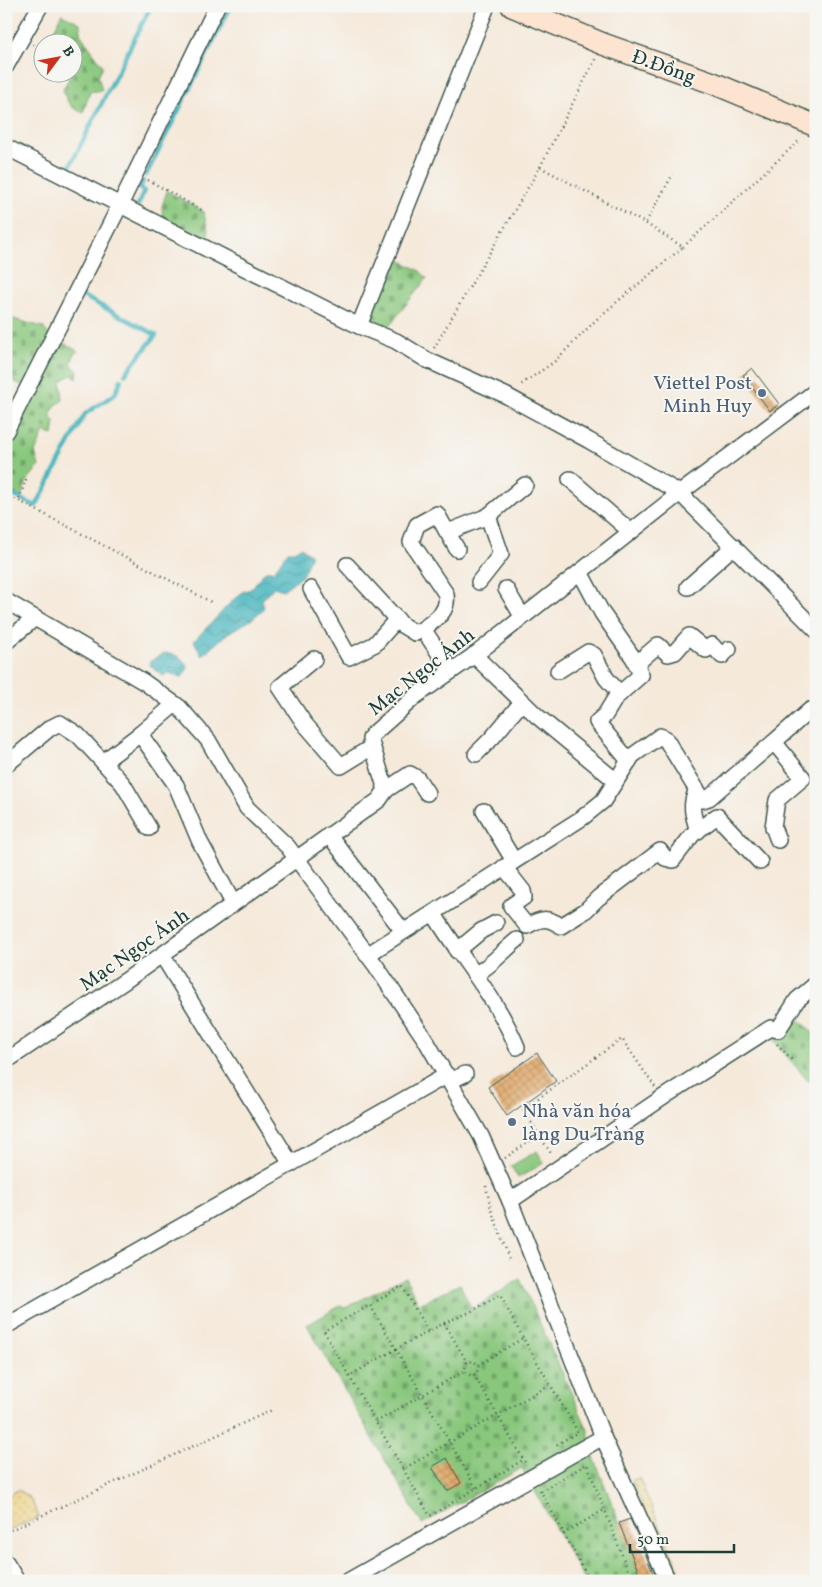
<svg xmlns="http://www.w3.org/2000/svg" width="822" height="1587" viewBox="0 0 822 1587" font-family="Vollkorn,serif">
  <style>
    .sand { fill: url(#sand-dots); stroke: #868c69 }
    .cemetery { fill: url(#cemetery-stones); stroke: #548258 }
    .pitch { fill: #89c77d; stroke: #548258 }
    .water { fill: url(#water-waves); stroke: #337a7a }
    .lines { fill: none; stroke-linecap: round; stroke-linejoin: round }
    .stream { stroke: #47b6bf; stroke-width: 4.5 }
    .building { fill: url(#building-cross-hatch) }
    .street-casing { stroke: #3f574d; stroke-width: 18 }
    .secondary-casing { stroke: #3f574d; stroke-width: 24 }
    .path { stroke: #3f574d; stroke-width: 2.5; stroke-dasharray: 1 4; stroke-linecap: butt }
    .street { stroke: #fff; stroke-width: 15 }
    .secondary { stroke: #fde4d0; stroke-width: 21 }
    .service-dot { fill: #5c6f8a; stroke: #f6f6f2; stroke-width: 2 }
    .labels { text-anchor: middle; stroke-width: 4; stroke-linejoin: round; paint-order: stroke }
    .street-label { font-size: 20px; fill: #1f3d34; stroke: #f6f6f2 }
    .service-label { font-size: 20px; fill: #4e5e75; stroke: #f6f6f2; text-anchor: end }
  </style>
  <defs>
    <pattern id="sand-dots" width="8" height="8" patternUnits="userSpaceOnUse" patternTransform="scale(1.25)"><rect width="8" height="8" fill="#eeda9e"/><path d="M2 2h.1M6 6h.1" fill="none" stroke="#ccbc89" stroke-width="1.8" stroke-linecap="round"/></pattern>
    <pattern id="cemetery-stones" width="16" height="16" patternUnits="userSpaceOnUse" patternTransform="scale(1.25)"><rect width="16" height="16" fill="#89c77d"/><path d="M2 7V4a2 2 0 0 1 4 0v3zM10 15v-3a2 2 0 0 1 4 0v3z" fill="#6fa367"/></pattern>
    <pattern id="water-waves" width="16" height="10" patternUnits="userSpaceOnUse" patternTransform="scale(1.25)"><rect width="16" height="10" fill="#47b6bf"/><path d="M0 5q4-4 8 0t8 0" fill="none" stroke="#3b959c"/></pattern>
    <pattern id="building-cross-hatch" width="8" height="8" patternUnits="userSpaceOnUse" patternTransform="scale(1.25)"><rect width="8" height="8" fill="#e2a96a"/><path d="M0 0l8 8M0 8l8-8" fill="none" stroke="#b78b58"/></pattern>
  </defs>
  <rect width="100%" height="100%" fill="#f6f6f2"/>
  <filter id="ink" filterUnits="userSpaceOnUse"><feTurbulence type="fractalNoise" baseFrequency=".02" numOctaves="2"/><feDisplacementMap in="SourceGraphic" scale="10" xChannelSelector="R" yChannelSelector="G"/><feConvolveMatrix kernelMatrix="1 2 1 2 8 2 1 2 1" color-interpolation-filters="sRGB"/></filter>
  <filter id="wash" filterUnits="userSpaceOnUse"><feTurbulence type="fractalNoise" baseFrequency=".0096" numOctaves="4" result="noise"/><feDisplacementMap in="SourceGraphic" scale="20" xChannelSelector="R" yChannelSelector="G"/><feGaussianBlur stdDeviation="1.12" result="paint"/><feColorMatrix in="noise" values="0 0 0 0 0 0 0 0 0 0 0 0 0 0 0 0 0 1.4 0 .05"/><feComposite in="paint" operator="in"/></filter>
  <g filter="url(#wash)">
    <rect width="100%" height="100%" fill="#f5e9da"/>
    <!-- sand -->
    <g class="sand">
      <polygon points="639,1478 684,1581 674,1581 632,1480"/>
      <polygon points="18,1490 30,1498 39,1517 6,1532 8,1524 6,1497"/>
    </g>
    <!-- cemetery -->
    <g class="cemetery">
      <path d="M62 14 80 23V34L103 66 98 76 102 90 90 92 83 113C70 108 67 102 63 90L72 72V42H48Z"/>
      <polygon points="167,191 203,211 209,233 201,245 163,226 162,206"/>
      <polygon points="389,254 420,271 427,278 382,335 359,326"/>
      <polygon points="13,319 43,327 49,335 78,351 74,355 71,364 78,371 77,378 72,375 61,381 63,400 55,406 50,415 55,422 53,435 44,432 35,452 39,466 27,481 20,500 6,494 6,431 28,389 6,377 6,323"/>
      <polygon points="791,1012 816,1035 816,1076 808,1081 766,1031"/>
      <polygon points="405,1277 419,1304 460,1284 472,1310 520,1279 588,1430 593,1455 642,1581 585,1581 522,1468 422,1524 307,1325 340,1306 345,1308"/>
    </g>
    <!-- pitch -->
    <polygon class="pitch" points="537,1151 544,1163 518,1178 511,1166"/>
    <!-- water -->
    <g class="water">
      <polygon points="301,547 311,555 302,576 283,590 274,587 262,600 264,608 251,620 228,633 202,656 194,641 233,600 244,591 251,589 265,571 274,571 288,551 294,551"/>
      <path d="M165 653C178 655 182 656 188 668L182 677 169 673 163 676 150 665V661Z"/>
    </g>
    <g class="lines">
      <!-- stream -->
      <g class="stream">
        <polyline points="66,174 151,6"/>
        <polyline points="146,175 231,6"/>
        <polyline points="138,205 144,191 140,189 143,181"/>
        <polyline points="79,294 156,335 125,374"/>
        <polyline points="6,492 36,506 85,414 115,394 121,380"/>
      </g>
    </g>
    <g id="blocks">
      <!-- building -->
      <g class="building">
        <polygon points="752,368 779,404 770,411 743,375"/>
        <polygon points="537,1053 556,1081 507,1116 488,1087"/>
        <polygon points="447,1458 461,1483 447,1491 432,1467"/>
        <polygon points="630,1519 642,1545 656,1581 642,1581 619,1523"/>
      </g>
    </g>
  </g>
  <g filter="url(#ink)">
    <use href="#blocks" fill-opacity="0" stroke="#3f574d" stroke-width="1"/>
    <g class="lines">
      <!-- street casing -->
      <g class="street-casing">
        <g id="street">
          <polyline points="6,66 40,6"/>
          <polyline points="6,147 359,326 396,341 427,360 505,395 588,440 680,493 816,630"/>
          <polyline points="359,326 487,6"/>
          <polyline points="6,431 120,205 217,6"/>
          <polyline points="570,479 631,532"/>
          <polyline points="488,516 525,485"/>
          <polyline points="446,530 457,549"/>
          <polyline points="347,565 402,625 415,633 423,629"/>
          <polyline points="580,572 602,613 634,659 641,675 616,697 605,715 597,722 629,761"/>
          <polyline points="688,587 734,546"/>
          <polyline points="311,589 349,657 375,644 397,619"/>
          <polyline points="506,589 522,616"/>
          <polyline points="6,601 144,682 179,707 208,740 247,808 288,847 376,966 425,1039 481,1136 510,1201 603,1437 668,1581"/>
          <polyline points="6,642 35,618"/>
          <polyline points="474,655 537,716 616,781"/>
          <polyline points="314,659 280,687 304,723 341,766 372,747"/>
          <polyline points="636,664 658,645 668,654 675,652 689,636 706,650 712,645 722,656 729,649"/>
          <path d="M451 671 423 629C436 619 449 612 446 594L411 542 417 525 437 514 446 530H453L488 516 501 554 479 582"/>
          <polyline points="558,671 588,652 594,655 606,678 620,694"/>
          <polyline points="140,734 175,704"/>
          <polyline points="774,742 810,710"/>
          <polyline points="476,754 492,738 522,702"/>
          <polyline points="103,762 123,784 149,828"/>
          <polyline points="6,765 50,728 60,723 78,735 103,762 140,734 176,785 200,842 233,903"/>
          <polyline points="386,790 410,774 417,778 427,793"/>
          <path d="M697 790C689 804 693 816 698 831"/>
          <polyline points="484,811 514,861"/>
          <polyline points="329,835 403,931"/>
          <path d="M504 867 523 891 524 897 511 906 527 926C541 918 547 917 561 926L585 911 598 898 660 851 665 858 673 860 693 834 717 816 760 862"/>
          <path d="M434 914C461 959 497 998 517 1047"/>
          <polyline points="457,951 481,931 496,923"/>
          <polyline points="162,955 291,1164"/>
          <polyline points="367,955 582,818 603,801 632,756 660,736 665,738 703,800 709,798 774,742 803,778 777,800 773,827 778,840"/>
          <path d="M476 974C492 965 502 952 517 940"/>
          <polyline points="6,1061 125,981 379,800 386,790 370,739 372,735 417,695 476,654 680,493 816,391"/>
          <polyline points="450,1081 465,1074"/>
          <polyline points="510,1201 665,1096 766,1031 771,1028 778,1030 797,1000 816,984"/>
          <polyline points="6,1326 447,1075"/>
          <polyline points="6,1563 17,1581"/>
          <polyline points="348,1581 603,1437"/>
        </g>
      </g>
      <!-- secondary casing -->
      <g class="secondary-casing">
        <polyline id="secondary" points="512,6 603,44 713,83 816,126"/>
      </g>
      <!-- path -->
      <g class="path">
        <polyline points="33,44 42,50"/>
        <polyline points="72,67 73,67"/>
        <polyline points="540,167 596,58"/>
        <polyline points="148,180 203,211"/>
        <polyline points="646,222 673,174"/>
        <polyline points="683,247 801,139"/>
        <polyline points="434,348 540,167 645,223 683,247 599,317 554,362 519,386"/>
        <polyline points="6,494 211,602"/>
        <polyline points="19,499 27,477"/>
        <polyline points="777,1044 794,1062"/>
        <polyline points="539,1135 552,1155"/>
        <polyline points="505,1158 539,1135 523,1109 622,1039 655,1087"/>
        <polyline points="486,1186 491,1209 509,1258"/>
        <polyline points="444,1323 468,1313 500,1295 523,1338"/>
        <polyline points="428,1331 402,1286 370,1305 396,1349 444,1323 467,1362"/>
        <polyline points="478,1365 523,1338 578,1432 556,1445"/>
        <polyline points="474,1375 526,1464"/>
        <polyline points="349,1376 324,1331 370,1305"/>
        <polyline points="376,1422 464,1371 467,1362 474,1361 479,1367 476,1374 472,1376 464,1371"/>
        <polyline points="403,1469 430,1516 523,1460"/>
        <polyline points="476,1488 396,1349 349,1376 403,1469 550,1385"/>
        <polyline points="540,1490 590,1581"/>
        <polyline points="541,1491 587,1464 632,1581"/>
        <polyline points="6,1532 272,1410"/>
        <polyline points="563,1534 604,1510"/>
      </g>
      <!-- street -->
      <use href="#street" class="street"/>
      <!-- secondary -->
      <use href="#secondary" class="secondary"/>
    </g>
  </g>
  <!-- markers -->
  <g class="service-dot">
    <circle cx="762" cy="393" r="5"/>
    <circle cx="512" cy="1122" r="5"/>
  </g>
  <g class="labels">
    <!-- street labels -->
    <g class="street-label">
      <text transform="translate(664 66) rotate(20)" y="7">Đ.Đồng</text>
      <text transform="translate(421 671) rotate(-38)" y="7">Mạc Ngọc Ánh</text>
      <text transform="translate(134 949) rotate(-35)" y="7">Mạc Ngọc Ánh</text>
    </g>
    <!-- service labels -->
    <g class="service-label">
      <text x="752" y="389">Viettel Post<tspan x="752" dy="23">Minh Huy</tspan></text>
      <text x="522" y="1117" text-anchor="start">Nhà văn hóa<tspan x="522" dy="23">làng Du Tràng</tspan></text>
    </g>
  </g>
  <!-- margin -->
  <rect width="822" height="1587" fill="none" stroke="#f6f6f2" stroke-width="25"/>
  <!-- north arrow -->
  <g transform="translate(58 58) rotate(58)"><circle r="24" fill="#f6f6f2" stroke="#a0aca6"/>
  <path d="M0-4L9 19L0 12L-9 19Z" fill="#c8321e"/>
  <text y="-8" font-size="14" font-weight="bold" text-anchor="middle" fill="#1f3d34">B</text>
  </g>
  <!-- scale -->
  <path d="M630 1544v8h104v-8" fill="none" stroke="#1f3d34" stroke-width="2.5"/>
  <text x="637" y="1544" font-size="15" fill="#1f3d34" stroke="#f6f6f2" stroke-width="4" paint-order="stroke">50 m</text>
</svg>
